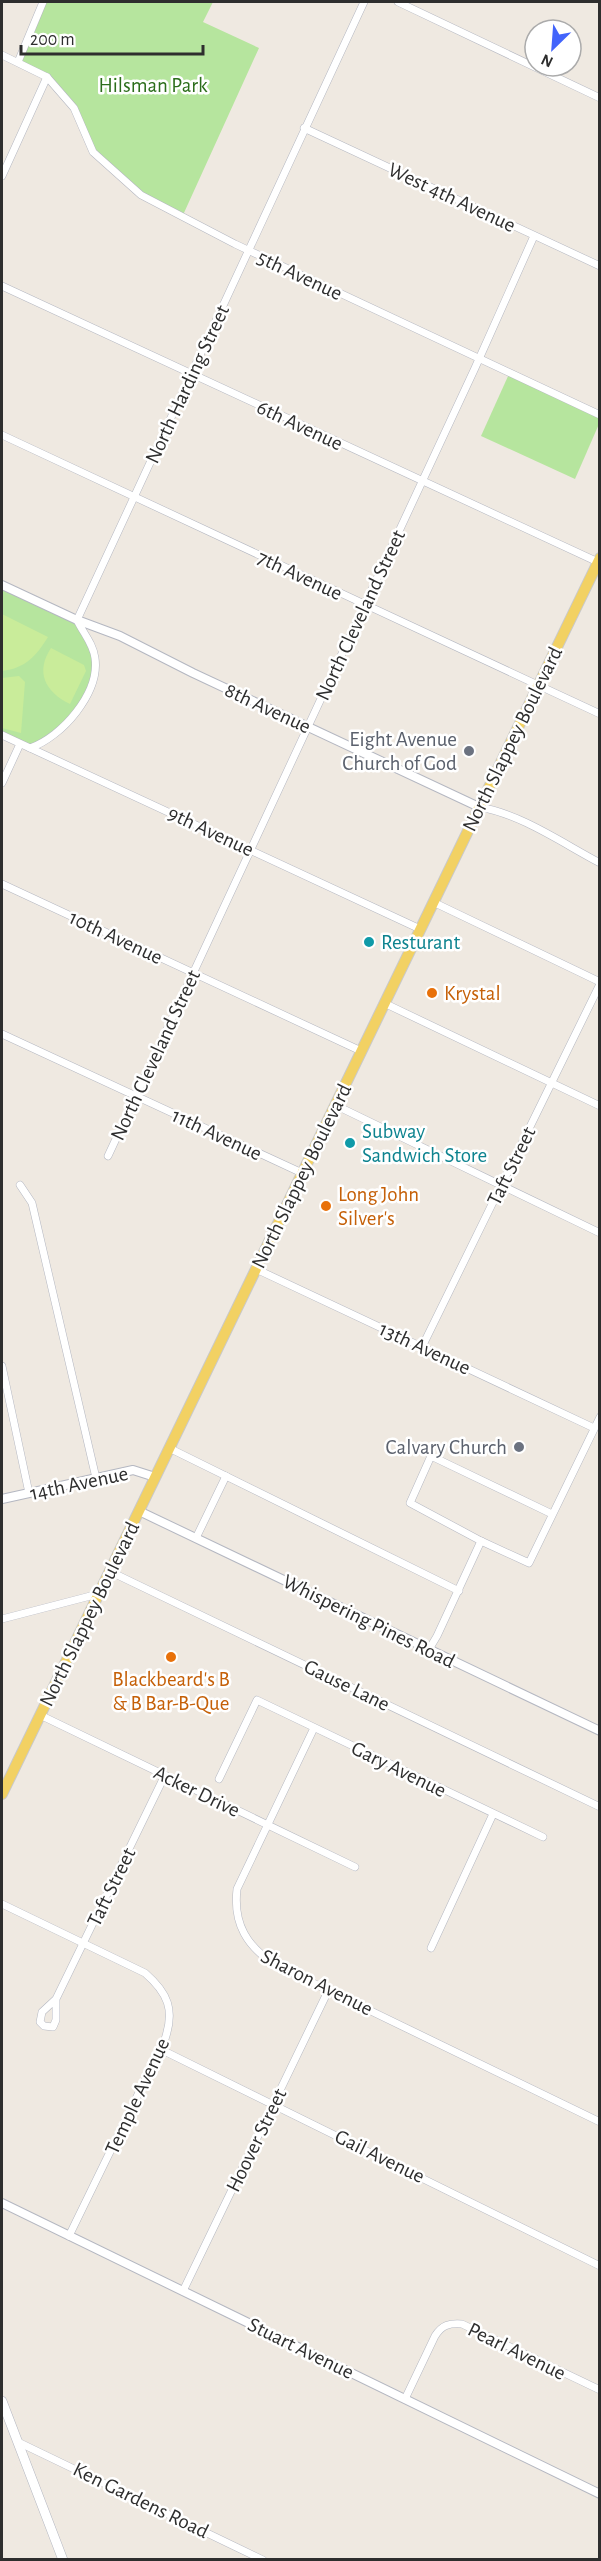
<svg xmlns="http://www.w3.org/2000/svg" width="601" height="2561" viewBox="0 0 601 2561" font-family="'Alegreya Sans',sans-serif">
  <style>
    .green { fill: #b6e59e }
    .pitch { fill: #c9ec9a }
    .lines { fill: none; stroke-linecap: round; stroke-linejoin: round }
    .minor-casing { stroke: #b4b7c1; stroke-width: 8 }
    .tertiary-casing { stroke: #b4b7c1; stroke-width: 10 }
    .secondary-casing { stroke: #b4b7c1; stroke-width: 10 }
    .primary-casing { stroke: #c9c9c9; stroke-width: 12 }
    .minor { stroke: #fff; stroke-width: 7 }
    .tertiary { stroke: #fff; stroke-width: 8 }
    .secondary { stroke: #fff; stroke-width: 9 }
    .primary { stroke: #f2d163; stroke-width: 10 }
    .worship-dot { fill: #6b7280; stroke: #fff; stroke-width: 2 }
    .culture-dot { fill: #0f9aa8; stroke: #fff; stroke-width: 2 }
    .food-dot { fill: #e8710a; stroke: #fff; stroke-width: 2 }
    .labels { text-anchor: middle; stroke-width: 5; stroke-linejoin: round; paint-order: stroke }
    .park-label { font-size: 21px; fill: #2c6e1b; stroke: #fff }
    .street-label { font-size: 21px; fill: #2e2e2e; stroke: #fff }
    .worship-label { font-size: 21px; fill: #5b616d; stroke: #fff; text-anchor: end }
    .culture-label { font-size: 21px; fill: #0d838f; stroke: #fff; text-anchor: start }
    .food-label { font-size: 21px; fill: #c56008; stroke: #fff; text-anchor: start }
  </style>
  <rect width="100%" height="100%" fill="#efe9e1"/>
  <!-- green -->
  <g class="green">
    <polygon points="44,2 213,2 203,22 259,48 183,215 142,194 95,151 81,118 45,74 19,62 38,23"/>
    <polygon points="509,374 599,416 599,424 575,479 481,436"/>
    <polygon points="2,586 76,621 95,660 88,690 62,727 30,747 2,734"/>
  </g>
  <!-- pitch -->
  <g class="pitch">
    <path d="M2 614 48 637C36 656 26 668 2 671Z"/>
    <path d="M51 648 84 665 86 671 70 704C45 692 35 672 51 648Z"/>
    <polygon points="19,676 25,682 21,733 2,728 2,678"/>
  </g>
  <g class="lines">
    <!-- minor casing -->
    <g class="minor-casing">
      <g id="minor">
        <polyline points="398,2 600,98"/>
        <polyline points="2,55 47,77 74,108 93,152 141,195 235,244 600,415"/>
        <polyline points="18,62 43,2"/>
        <polyline points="304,128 600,266"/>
        <polyline points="2,176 47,77"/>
        <polyline points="2,286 600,563"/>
        <polyline points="2,435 600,714"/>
        <polyline points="2,735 420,929"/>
        <path d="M30 748C62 737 100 693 95 658 93 643 83 633 77 620L364 2"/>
        <polyline points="2,783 20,744"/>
        <path d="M479 807C521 814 562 843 600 863"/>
        <polyline points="2,884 361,1051"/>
        <polyline points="433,902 600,982"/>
        <polyline points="384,1003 600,1106"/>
        <polyline points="2,1034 302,1173"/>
        <polyline points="335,1105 600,1233"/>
        <polyline points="108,1156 475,368 534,236"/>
        <polyline points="20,1185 32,1203 96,1478"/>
        <polyline points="256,1269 594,1428"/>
        <polyline points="422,1347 600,984"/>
        <polyline points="2,1366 29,1493"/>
        <polyline points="169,1448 459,1591"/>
        <polyline points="552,1514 431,1456 410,1503 481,1541 529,1563 600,1417"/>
        <polyline points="196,1538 226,1476"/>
        <polyline points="109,1571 600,1807"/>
        <polyline points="2,1619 98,1594"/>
        <polyline points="428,1651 437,1636 481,1541"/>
        <polyline points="40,1715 355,1867"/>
        <path d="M314 1728 237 1889C233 1924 247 1947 276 1965L600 2122"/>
        <polyline points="219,1779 257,1700 543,1837"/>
        <path d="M2 1904 145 1973C168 1993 175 2010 165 2039L69 2236"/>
        <polyline points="431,1948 493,1814"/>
        <polyline points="56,1999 56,2020 53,2027 44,2026 40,2022 42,2012 56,1999 165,1775"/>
        <polyline points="160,2049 600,2266"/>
        <polyline points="183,2291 329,1989"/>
        <path d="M405 2399 435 2336C442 2325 449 2323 462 2324L600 2390"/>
        <polyline points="18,2442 263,2560"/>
      </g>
    </g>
    <!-- tertiary casing -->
    <g class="tertiary-casing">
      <g id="tertiary">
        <polyline points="2,585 77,620 120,636 193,673 479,807"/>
        <polyline points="2,1499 133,1470 155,1477"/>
        <polyline points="139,1511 600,1731"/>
        <polyline points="2,2203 600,2494"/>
      </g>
    </g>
    <!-- secondary casing -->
    <g class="secondary-casing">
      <polyline id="secondary" points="2,2401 63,2560"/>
    </g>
    <!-- primary casing -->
    <g class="primary-casing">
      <polyline id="primary" points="2,1794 600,558"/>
    </g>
    <!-- minor -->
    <use href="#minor" class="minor"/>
    <!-- tertiary -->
    <use href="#tertiary" class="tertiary"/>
    <!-- secondary -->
    <use href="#secondary" class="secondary"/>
    <!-- primary -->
    <use href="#primary" class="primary"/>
  </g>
  <!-- markers -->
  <g class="worship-dot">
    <circle cx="469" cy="751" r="6"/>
    <circle cx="519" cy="1447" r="6"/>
  </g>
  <g class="culture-dot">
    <circle cx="369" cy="942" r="6"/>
    <circle cx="350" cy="1143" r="6"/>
  </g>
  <g class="food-dot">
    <circle cx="432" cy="993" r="6"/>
    <circle cx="326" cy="1206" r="6"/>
    <circle cx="171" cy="1657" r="6"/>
  </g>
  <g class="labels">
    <!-- park labels -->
    <g class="park-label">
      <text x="153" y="92">Hilsman Park</text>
    </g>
    <!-- street labels -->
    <g class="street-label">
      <text transform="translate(452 197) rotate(25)" y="7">West 4th Avenue</text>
      <text transform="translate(300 275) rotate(25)" y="7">5th Avenue</text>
      <text transform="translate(187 384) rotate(-65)" y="7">North Harding Street</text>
      <text transform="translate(300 425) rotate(25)" y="7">6th Avenue</text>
      <text transform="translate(300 575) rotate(25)" y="7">7th Avenue</text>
      <text transform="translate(360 615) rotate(-65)" y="7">North Cleveland Street</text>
      <text transform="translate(268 708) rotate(25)" y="7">8th Avenue</text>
      <text transform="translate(512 739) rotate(-64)" y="7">North Slappey Boulevard</text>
      <text transform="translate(211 831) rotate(25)" y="7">9th Avenue</text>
      <text transform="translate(116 937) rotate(25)" y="7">10th Avenue</text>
      <text transform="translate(155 1055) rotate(-65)" y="7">North Cleveland Street</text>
      <text transform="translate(217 1134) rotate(25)" y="7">11th Avenue</text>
      <text transform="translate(511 1166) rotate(-64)" y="7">Taft Street</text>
      <text transform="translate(301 1176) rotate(-64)" y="7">North Slappey Boulevard</text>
      <text transform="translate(425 1348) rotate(25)" y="7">13th Avenue</text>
      <text transform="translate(79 1483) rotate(-12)" y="7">14th Avenue</text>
      <text transform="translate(89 1614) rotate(-64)" y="7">North Slappey Boulevard</text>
      <text transform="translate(369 1621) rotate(26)" y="7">Whispering Pines Road</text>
      <text transform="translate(347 1685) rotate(26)" y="7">Gause Lane</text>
      <text transform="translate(399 1769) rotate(26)" y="7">Gary Avenue</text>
      <text transform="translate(197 1791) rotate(26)" y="7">Acker Drive</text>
      <text transform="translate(111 1887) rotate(-64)" y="7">Taft Street</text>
      <text transform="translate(317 1982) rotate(27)" y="7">Sharon Avenue</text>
      <text transform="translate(137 2096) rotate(-65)" y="7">Temple Avenue</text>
      <text transform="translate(256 2140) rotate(-64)" y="7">Hoover Street</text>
      <text transform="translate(380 2156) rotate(26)" y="7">Gail Avenue</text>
      <text transform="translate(301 2348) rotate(26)" y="7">Stuart Avenue</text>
      <text transform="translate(517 2351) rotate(26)" y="7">Pearl Avenue</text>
      <text transform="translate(141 2500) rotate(26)" y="7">Ken Gardens Road</text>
    </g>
    <!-- worship labels -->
    <g class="worship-label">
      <text x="457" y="746">Eight Avenue<tspan x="457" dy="24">Church of God</tspan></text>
      <text x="507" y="1454">Calvary Church</text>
    </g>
    <!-- culture labels -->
    <g class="culture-label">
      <text x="381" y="949">Resturant</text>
      <text x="362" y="1138">Subway<tspan x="362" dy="24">Sandwich Store</tspan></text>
    </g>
    <!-- food labels -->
    <g class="food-label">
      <text x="444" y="1000">Krystal</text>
      <text x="338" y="1201">Long John<tspan x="338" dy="24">Silver's</tspan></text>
      <text x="171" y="1686" text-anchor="middle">Blackbeard's B<tspan x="171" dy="24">&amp; B Bar-B-Que</tspan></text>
    </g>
  </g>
  <!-- border -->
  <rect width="601" height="2561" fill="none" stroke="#2e2e2e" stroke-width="6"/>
  <!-- north arrow -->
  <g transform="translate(553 48) rotate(205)"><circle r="28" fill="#ffffff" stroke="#ababab" stroke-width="1.5"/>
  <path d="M0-4.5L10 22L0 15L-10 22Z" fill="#4264fb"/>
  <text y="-9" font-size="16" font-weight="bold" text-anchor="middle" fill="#2e2e2e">N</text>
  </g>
  <!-- scale -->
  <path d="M21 45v9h182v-9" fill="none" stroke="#2e2e2e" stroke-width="3"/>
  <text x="30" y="45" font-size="18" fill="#2e2e2e" stroke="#ffffff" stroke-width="4.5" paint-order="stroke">200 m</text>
</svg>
